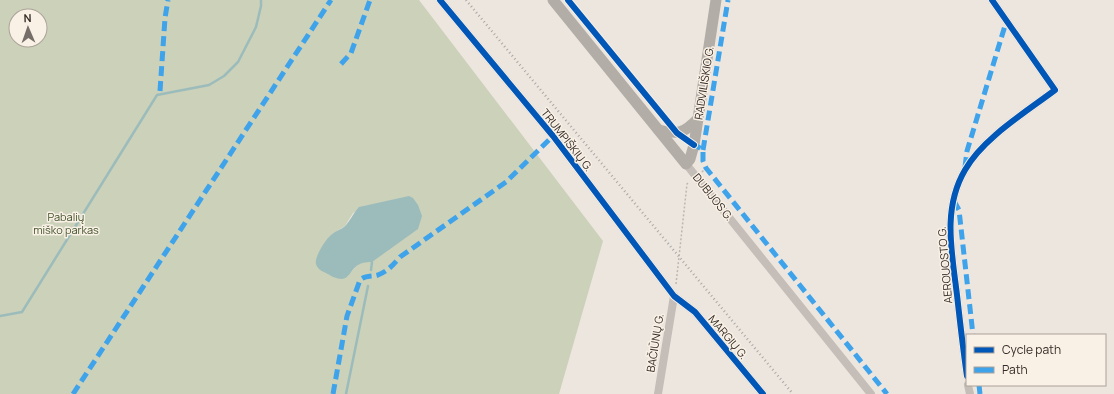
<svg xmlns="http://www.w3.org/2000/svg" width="1114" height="394" viewBox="0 0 1114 394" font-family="Manrope,sans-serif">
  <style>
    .green { fill: #ccd1b9; fill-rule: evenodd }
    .water { fill: #9cbcbc }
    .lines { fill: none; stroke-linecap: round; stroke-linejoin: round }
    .stream { stroke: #9cbcbc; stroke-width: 2.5 }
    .path { stroke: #beb7b1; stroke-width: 1.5; stroke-dasharray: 2 2; stroke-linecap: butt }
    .minor { stroke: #c5beb8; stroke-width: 8 }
    .major { stroke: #b3ada8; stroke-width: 11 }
    .rail { stroke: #aca7a3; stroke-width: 2.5; stroke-dasharray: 1 3; stroke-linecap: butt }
    .quiet { stroke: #3ea3eb; stroke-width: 5; stroke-dasharray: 10 5; stroke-linecap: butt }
    .cycleway-casing { stroke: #f9f1e6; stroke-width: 8 }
    .cycleway { stroke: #0057b8; stroke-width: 6 }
    .labels { text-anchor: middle; stroke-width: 3; stroke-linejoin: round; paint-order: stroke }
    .street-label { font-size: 11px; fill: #352c27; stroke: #f9f1e6 }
    .park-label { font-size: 11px; fill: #43532b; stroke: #f9f1e6 }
  </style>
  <rect width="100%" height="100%" fill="#ece6df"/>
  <!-- green -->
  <path class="green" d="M0 0H419L603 241 559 394H0ZM16 16H40V40H16ZM377 204 364 262 358 264 347 277 332 234 345 226 353 213 364 206Z"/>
  <!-- water -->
  <path class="water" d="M409 196 413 198 418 205 422 216 418 229 372 262C350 261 354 277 342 279 335 279 330 275 324 272 321 271 317 268 316 264 314 257 326 239 331 235 335 231 340 230 344 227 350 222 353 213 359 207Z"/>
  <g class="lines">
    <!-- stream -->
    <g class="stream">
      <polyline points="371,270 372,262"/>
      <polyline points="0,316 22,312 157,95 209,85 224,76 238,62 256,27 261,6 261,0"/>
      <polyline points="346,394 368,286"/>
    </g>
    <!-- path -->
    <g class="path">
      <polyline points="702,172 706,168"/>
      <polyline points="676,284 687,184 689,182"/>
    </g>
    <!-- minor -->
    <g class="minor">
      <polyline points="440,0 553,136 674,296 695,312 763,394"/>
      <polyline points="686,164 871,394"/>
      <path d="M967 376C963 349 960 322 957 295 952 253 942 209 965 170 983 138 1026 112 1055 90L992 0"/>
      <polyline points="968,385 970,394"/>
      <polyline points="658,394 674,296"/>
    </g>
    <!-- major -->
    <g class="major">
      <polyline points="553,0 686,164 690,159 694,145 716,0"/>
      <path d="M659 130C679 135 684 133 698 119"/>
    </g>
    <!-- rail -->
    <polyline class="rail" points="466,0 793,394"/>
    <!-- quiet -->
    <g class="quiet">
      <polyline points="341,64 351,53 370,0"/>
      <polyline points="160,91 165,18 168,0"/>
      <polyline points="692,143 703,150 703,161 706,168 887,394"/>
      <polyline points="703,150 728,0"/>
      <polyline points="965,167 967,151 1007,19"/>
      <polyline points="954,201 959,210 973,335"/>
      <polyline points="979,385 980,394"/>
      <polyline points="73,394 331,0"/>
      <path d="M333 394 347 316 360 280C366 275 371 277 378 275 388 271 393 265 400 257L506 182 553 136"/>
    </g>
    <!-- cycleway casing -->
    <g class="cycleway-casing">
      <g id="cycleway">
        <polyline points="440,0 553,136 674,296 695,312 763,394"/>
        <polyline points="568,0 677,133 694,145"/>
        <path d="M967 376C963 349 960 322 957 295 952 253 942 209 965 170 983 138 1026 112 1055 90L992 0"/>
      </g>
    </g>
    <!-- cycleway -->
    <use href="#cycleway" class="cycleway"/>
  </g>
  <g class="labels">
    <!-- street labels -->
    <g class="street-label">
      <text transform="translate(704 83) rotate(-81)" y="4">RADVILIŠKIO G.</text>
      <text transform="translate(567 140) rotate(52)" y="4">TRUMPIŠKIŲ G.</text>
      <text transform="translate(713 197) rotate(51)" y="4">DUBIJOS G.</text>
      <text transform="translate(945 265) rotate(-95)" y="4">AEROUOSTO G.</text>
      <text transform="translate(728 337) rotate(50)" y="4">MARGIŲ G.</text>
      <text transform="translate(655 343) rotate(-81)" y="4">BAČIŪNŲ G.</text>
    </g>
    <!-- park labels -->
    <g class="park-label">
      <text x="66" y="221">Pabalių<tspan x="66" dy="13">miško parkas</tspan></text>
    </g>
  </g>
  <!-- legend -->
  <rect x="966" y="334" width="140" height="52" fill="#f9f1e6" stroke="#aba29a"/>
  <rect x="974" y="347" width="20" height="6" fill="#0057b8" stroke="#aba29a"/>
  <text x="1002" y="354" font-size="12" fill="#352c27">Cycle path</text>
  <rect x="974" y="367" width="20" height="6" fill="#3ea3eb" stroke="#aba29a"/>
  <text x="1002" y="374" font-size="12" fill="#352c27">Path</text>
  <!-- north arrow -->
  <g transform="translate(28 28) rotate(358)"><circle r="19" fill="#f9f1e6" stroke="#aba29a"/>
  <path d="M0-3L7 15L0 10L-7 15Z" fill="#756d67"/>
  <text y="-6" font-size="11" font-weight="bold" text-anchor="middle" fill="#352c27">N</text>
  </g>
</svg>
